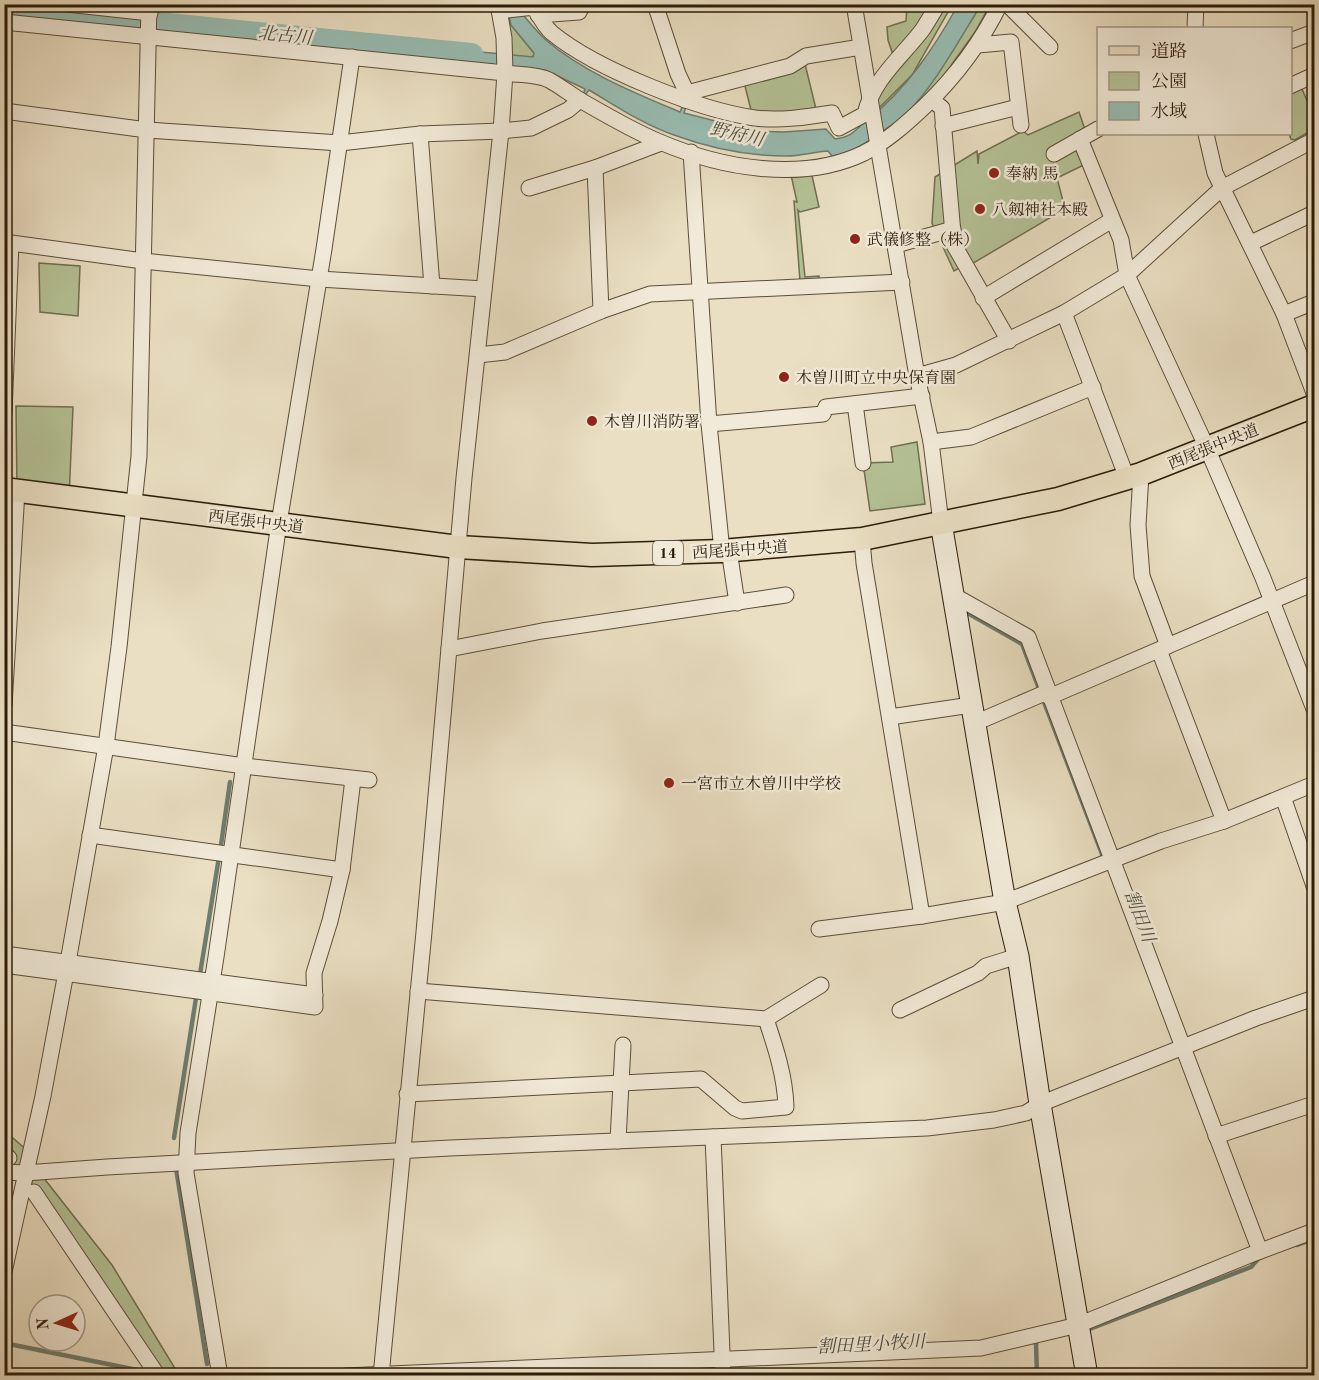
<svg xmlns="http://www.w3.org/2000/svg" width="1319" height="1380" viewBox="0 0 1319 1380" font-family="'Old Standard TT','Noto Serif JP',serif">
  <style>
    .green { fill: #b4c296; stroke: #706f50; stroke-width: 1.5 }
    .water { fill: #98bdb3; stroke: #6d7d6f; stroke-width: 1.5 }
    .lines { fill: none; stroke-linecap: round; stroke-linejoin: round }
    .stream { stroke: #6d7d6f; stroke-width: 4.5 }
    .river { stroke: #98bdb3; stroke-width: 26 }
    .street-casing { stroke: #5c4d38; stroke-width: 17 }
    .secondary-casing { stroke: #2c1c0a; stroke-width: 23 }
    .primary-casing { stroke: #2c1c0a; stroke-width: 25 }
    .street { stroke: #f1ead8; stroke-width: 15 }
    .secondary { stroke: #f1ead8; stroke-width: 21 }
    .primary { stroke: #eadfc3; stroke-width: 22 }
    .poi-dot { fill: #8f2418; stroke: #f1ead8; stroke-width: 2 }
    .labels { text-anchor: middle; stroke-width: 5; stroke-linejoin: round; paint-order: stroke }
    .shield { fill: #f1ead8; stroke: #675a48; stroke-width: 1.5 }
    .shield-label { font-size: 15px; font-weight: bold; fill: #2c1c0a }
    .poi-label { font-size: 16px; fill: #2c1c0a; stroke: #f1ead8; text-anchor: start }
    .street-label { font-size: 16px; fill: #2c1c0a; stroke: #f1ead8 }
    .water-label { font-size: 18px; font-style: italic; fill: #4c4c3d; stroke: #f1ead8 }
  </style>
  <rect width="100%" height="100%" fill="#eadfc3"/>
  <filter id="stains"><feTurbulence type="fractalNoise" baseFrequency=".00333" numOctaves="4"/><feColorMatrix values="0 0 0 0 .2 0 0 0 0 .09 0 0 0 0 .02 0 0 0 .5 -.17"/></filter>
  <radialGradient id="worn" r=".72"><stop offset=".6" stop-color="#630" stop-opacity="0"/><stop offset="1" stop-color="#630" stop-opacity=".3"/></radialGradient>
  <!-- green -->
  <g class="green">
    <polygon points="907,5 922,5 928,19 937,5 952,5 912,75 877,110 870,95 905,49 892,52 888,40 887,27 906,21"/>
    <polygon points="980,5 990,5 975,32 925,102 881,139 880,134 903,117"/>
    <polygon points="503,16 509,16 511,25 534,53 533,57 509,56"/>
    <polygon points="805,64 816,109 788,115 751,110 743,78"/>
    <polygon points="1299,82 1314,117 1314,129 1295,140 1291,139 1289,134 1291,87"/>
    <polygon points="1079,112 1091,147 1080,150 1086,164 1057,178 1065,209 970,265 959,244 956,204 952,205 954,245 965,265 954,271 932,223 935,177 977,151 978,164 979,154 1023,131 1028,135"/>
    <polygon points="811,171 819,207 800,212 798,210 805,277 819,276 819,280 800,281 794,201 797,202 791,175"/>
    <polygon points="39,263 80,266 78,316 40,312"/>
    <polygon points="16,406 73,407 69,498 17,491"/>
    <polygon points="917,442 925,504 870,511 863,463 893,462 891,447"/>
    <polygon points="5,1131 30,1153 25,1173 5,1172"/>
    <polygon points="43,1177 112,1265 179,1375 149,1375 28,1192 30,1180"/>
  </g>
  <!-- water -->
  <path class="water" d="M958 5H981C959 40 934 87 904 116 897 123 886 128 878 135 864 144 849 154 832 156L828 151C814 152 800 156 787 156 749 156 709 148 674 135 644 125 616 106 589 90L585 95H583L585 89 545 70 438 60 439 48 533 57 534 53 511 25 509 16 518 9C527 19 536 31 546 40 583 72 635 93 680 112L684 103 687 104 684 113 754 131 784 132 826 129 835 139C852 137 854 131 866 121 906 90 934 48 958 5Z"/>
  <g class="lines">
    <!-- stream -->
    <g class="stream">
      <polyline points="964,611 1022,644 1105,862"/>
      <polyline points="221,845 230,782"/>
      <polyline points="200,974 219,857"/>
      <polyline points="174,1138 196,998"/>
      <polyline points="176,1168 207,1364"/>
      <polyline points="4,1183 6,1186 4,1202"/>
      <polyline points="1297,1245 1314,1239"/>
      <polyline points="1087,1330 1251,1267 1258,1259"/>
      <polyline points="1036,1342 1037,1376"/>
      <polyline points="4,1343 147,1372"/>
    </g>
    <!-- river -->
    <polyline class="river" points="4,7 158,25 471,56"/>
    <!-- street casing -->
    <g class="street-casing">
      <g id="street">
        <polyline points="67,4 150,13"/>
        <polyline points="655,4 678,74 687,93 685,100"/>
        <polyline points="854,4 917,376 931,442 941,523"/>
        <polyline points="1007,4 1050,47"/>
        <path d="M499 11 534 7C539 16 545 27 552 33 596 69 699 110 755 118 781 121 807 117 832 113L839 128 865 114C873 79 902 57 923 29 928 21 933 13 938 4"/>
        <polyline points="538,15 579,12 583,4"/>
        <path d="M4 22 505 73C518 75 537 74 549 80 560 86 570 94 580 100 606 115 633 131 660 142 721 168 802 183 864 153 887 141 906 124 925 106 956 76 981 43 1000 4"/>
        <polyline points="1195,28 1196,4"/>
        <polyline points="1290,41 1314,32"/>
        <polyline points="978,45 1011,42 1021,125"/>
        <polyline points="1290,86 1314,75"/>
        <polyline points="687,93 790,66 806,56 861,47"/>
        <polyline points="932,100 942,108 954,245 1009,341"/>
        <polyline points="4,111 147,130 340,143 420,134 501,131 531,128 568,110 580,100"/>
        <polyline points="943,126 1018,107"/>
        <polyline points="420,134 432,286"/>
        <polyline points="1206,134 1215,173 1284,314 1314,393"/>
        <polyline points="1080,139 1121,240 1127,275 1207,448 1263,578 1314,709"/>
        <polyline points="691,152 709,424 722,551"/>
        <polyline points="1054,154 1098,129"/>
        <polyline points="595,168 601,311"/>
        <polyline points="529,188 595,168 661,143"/>
        <polyline points="4,242 143,261 319,279 484,289"/>
        <polyline points="1251,243 1314,213"/>
        <polyline points="896,245 953,229"/>
        <polyline points="983,298 1112,220"/>
        <polyline points="1064,313 1127,478"/>
        <polyline points="1284,314 1314,302"/>
        <polyline points="478,355 505,352 601,311 650,294 902,282"/>
        <polyline points="917,376 956,365 1064,313 1127,275 1222,188 1314,140"/>
        <polyline points="855,404 863,463"/>
        <polyline points="4,413 11,243"/>
        <polyline points="709,424 823,414 826,407 922,396"/>
        <polyline points="931,442 971,437 1093,387"/>
        <polyline points="1141,474 1138,525 1142,576 1168,646"/>
        <polyline points="862,539 864,563 922,916"/>
        <polyline points="729,550 737,603"/>
        <polyline points="953,595 1028,637 1260,1251"/>
        <polyline points="449,649 542,631 786,595"/>
        <polyline points="1159,650 1224,821"/>
        <polyline points="1049,697 1314,583"/>
        <polyline points="4,705 17,491"/>
        <polyline points="890,717 971,705"/>
        <polyline points="975,723 1047,692"/>
        <polyline points="4,732 244,766 369,780"/>
        <polyline points="1283,797 1314,886"/>
        <polyline points="90,835 342,870"/>
        <polyline points="819,929 922,916 1005,902 1161,841 1224,821 1314,784"/>
        <polyline points="4,954 315,995"/>
        <polyline points="4,965 315,1007 314,973 330,921 342,870 353,779"/>
        <polyline points="418,991 766,1019 821,985"/>
        <polyline points="900,1010 978,973 986,966 1018,956"/>
        <path d="M407 1094 701 1079 735 1108 742 1111 786 1107C785 1076 776 1049 766 1019"/>
        <polyline points="1216,1136 1314,1104"/>
        <polyline points="713,1137 723,1376"/>
        <polyline points="618,1141 623,1045"/>
        <polyline points="4,1153 9,1158"/>
        <polyline points="4,1172 25,1173 107,1167 450,1148 927,1128 994,1120 1026,1113 1040,1104 1256,1018 1314,998"/>
        <polyline points="34,1192 158,1376"/>
        <polyline points="4,1272 43,1096 68,962 106,746 119,647 139,456 149,4"/>
        <polyline points="220,1376 186,1173 188,1133 216,957 279,523 324,249 352,57"/>
        <polyline points="345,1376 981,1348 1078,1325 1250,1255 1314,1231"/>
        <polyline points="381,1376 424,932 464,478 501,131 505,73 504,38 498,4"/>
      </g>
    </g>
    <!-- secondary casing -->
    <g class="secondary-casing">
      <polyline id="secondary" points="941,523 1005,902 1018,956 1040,1104 1087,1376"/>
    </g>
    <!-- primary casing -->
    <g class="primary-casing">
      <polyline id="primary" points="4,489 458,547 592,555 722,551 862,539 1058,499 1141,474 1314,406"/>
    </g>
    <!-- street -->
    <use href="#street" class="street"/>
    <!-- secondary -->
    <use href="#secondary" class="secondary"/>
    <!-- primary -->
    <use href="#primary" class="primary"/>
  </g>
  <!-- markers -->
  <g class="poi-dot">
    <circle cx="994" cy="173" r="6"/>
    <circle cx="980" cy="209" r="6"/>
    <circle cx="855" cy="239" r="6"/>
    <circle cx="784" cy="377" r="6"/>
    <circle cx="592" cy="421" r="6"/>
    <circle cx="669" cy="783" r="6"/>
  </g>
  <g class="labels">
    <!-- shield labels -->
    <rect class="shield" x="653" y="541" width="30" height="24" rx="4.5"/>
    <g class="shield-label">
      <text x="668" y="558">14</text>
    </g>
    <!-- poi labels -->
    <g class="poi-label">
      <text x="1006" y="179">奉納 馬</text>
      <text x="992" y="215">八剱神社本殿</text>
      <text x="867" y="245">武儀修整（株）</text>
      <text x="796" y="383">木曽川町立中央保育園</text>
      <text x="604" y="427">木曽川消防署</text>
      <text x="681" y="789">一宮市立木曽川中学校</text>
    </g>
    <!-- street labels -->
    <g class="street-label">
      <text transform="translate(1213 446) rotate(-22)" y="6">西尾張中央道</text>
      <text transform="translate(256 521) rotate(7)" y="6">西尾張中央道</text>
      <text transform="translate(740 549) rotate(-4)" y="6">西尾張中央道</text>
    </g>
    <!-- water labels -->
    <g class="water-label">
      <text transform="translate(285 35) rotate(6)" y="6">北古川</text>
      <text transform="translate(737 134) rotate(13)" y="6">野府川</text>
      <text transform="translate(1140 916) rotate(69)" y="6">割田川</text>
      <text transform="translate(871 1344) rotate(-3)" y="6">割田里小牧川</text>
    </g>
  </g>
  <!-- margin -->
  <rect width="1319" height="1380" fill="none" stroke="#eadfc3" stroke-width="24"/>
  <rect x="6" y="6" width="1307" height="1368" fill="none" stroke="#2c1c0a" stroke-width="3"/>
  <rect x="12" y="12" width="1295" height="1356" fill="none" stroke="#2c1c0a" stroke-width="1.5"/>
  <!-- legend -->
  <rect x="1097" y="27" width="195" height="108" fill="#f1ead8" stroke="#a29886" stroke-width="1.5"/>
  <rect x="1109" y="46" width="30" height="9" fill="#eadfc3" stroke="#a29886" stroke-width="1.5"/>
  <text x="1151" y="57" font-size="18" fill="#2c1c0a">道路</text>
  <rect x="1109" y="72" width="30" height="18" fill="#b4c296" stroke="#a29886" stroke-width="1.5"/>
  <text x="1151" y="87" font-size="18" fill="#2c1c0a">公園</text>
  <rect x="1109" y="102" width="30" height="18" fill="#98bdb3" stroke="#a29886" stroke-width="1.5"/>
  <text x="1151" y="117" font-size="18" fill="#2c1c0a">水域</text>
  <!-- north arrow -->
  <g transform="translate(57 1323) rotate(266)"><circle r="28" fill="#f1ead8" stroke="#a29886" stroke-width="1.5"/>
  <path d="M0-4.5L10 22L0 15L-10 22Z" fill="#8f2418"/>
  <text y="-9" font-size="16" font-weight="bold" text-anchor="middle" fill="#2c1c0a">N</text>
  </g>
  <rect width="100%" height="100%" filter="url(#stains)"/>
  <rect width="100%" height="100%" fill="url(#worn)"/>
</svg>
